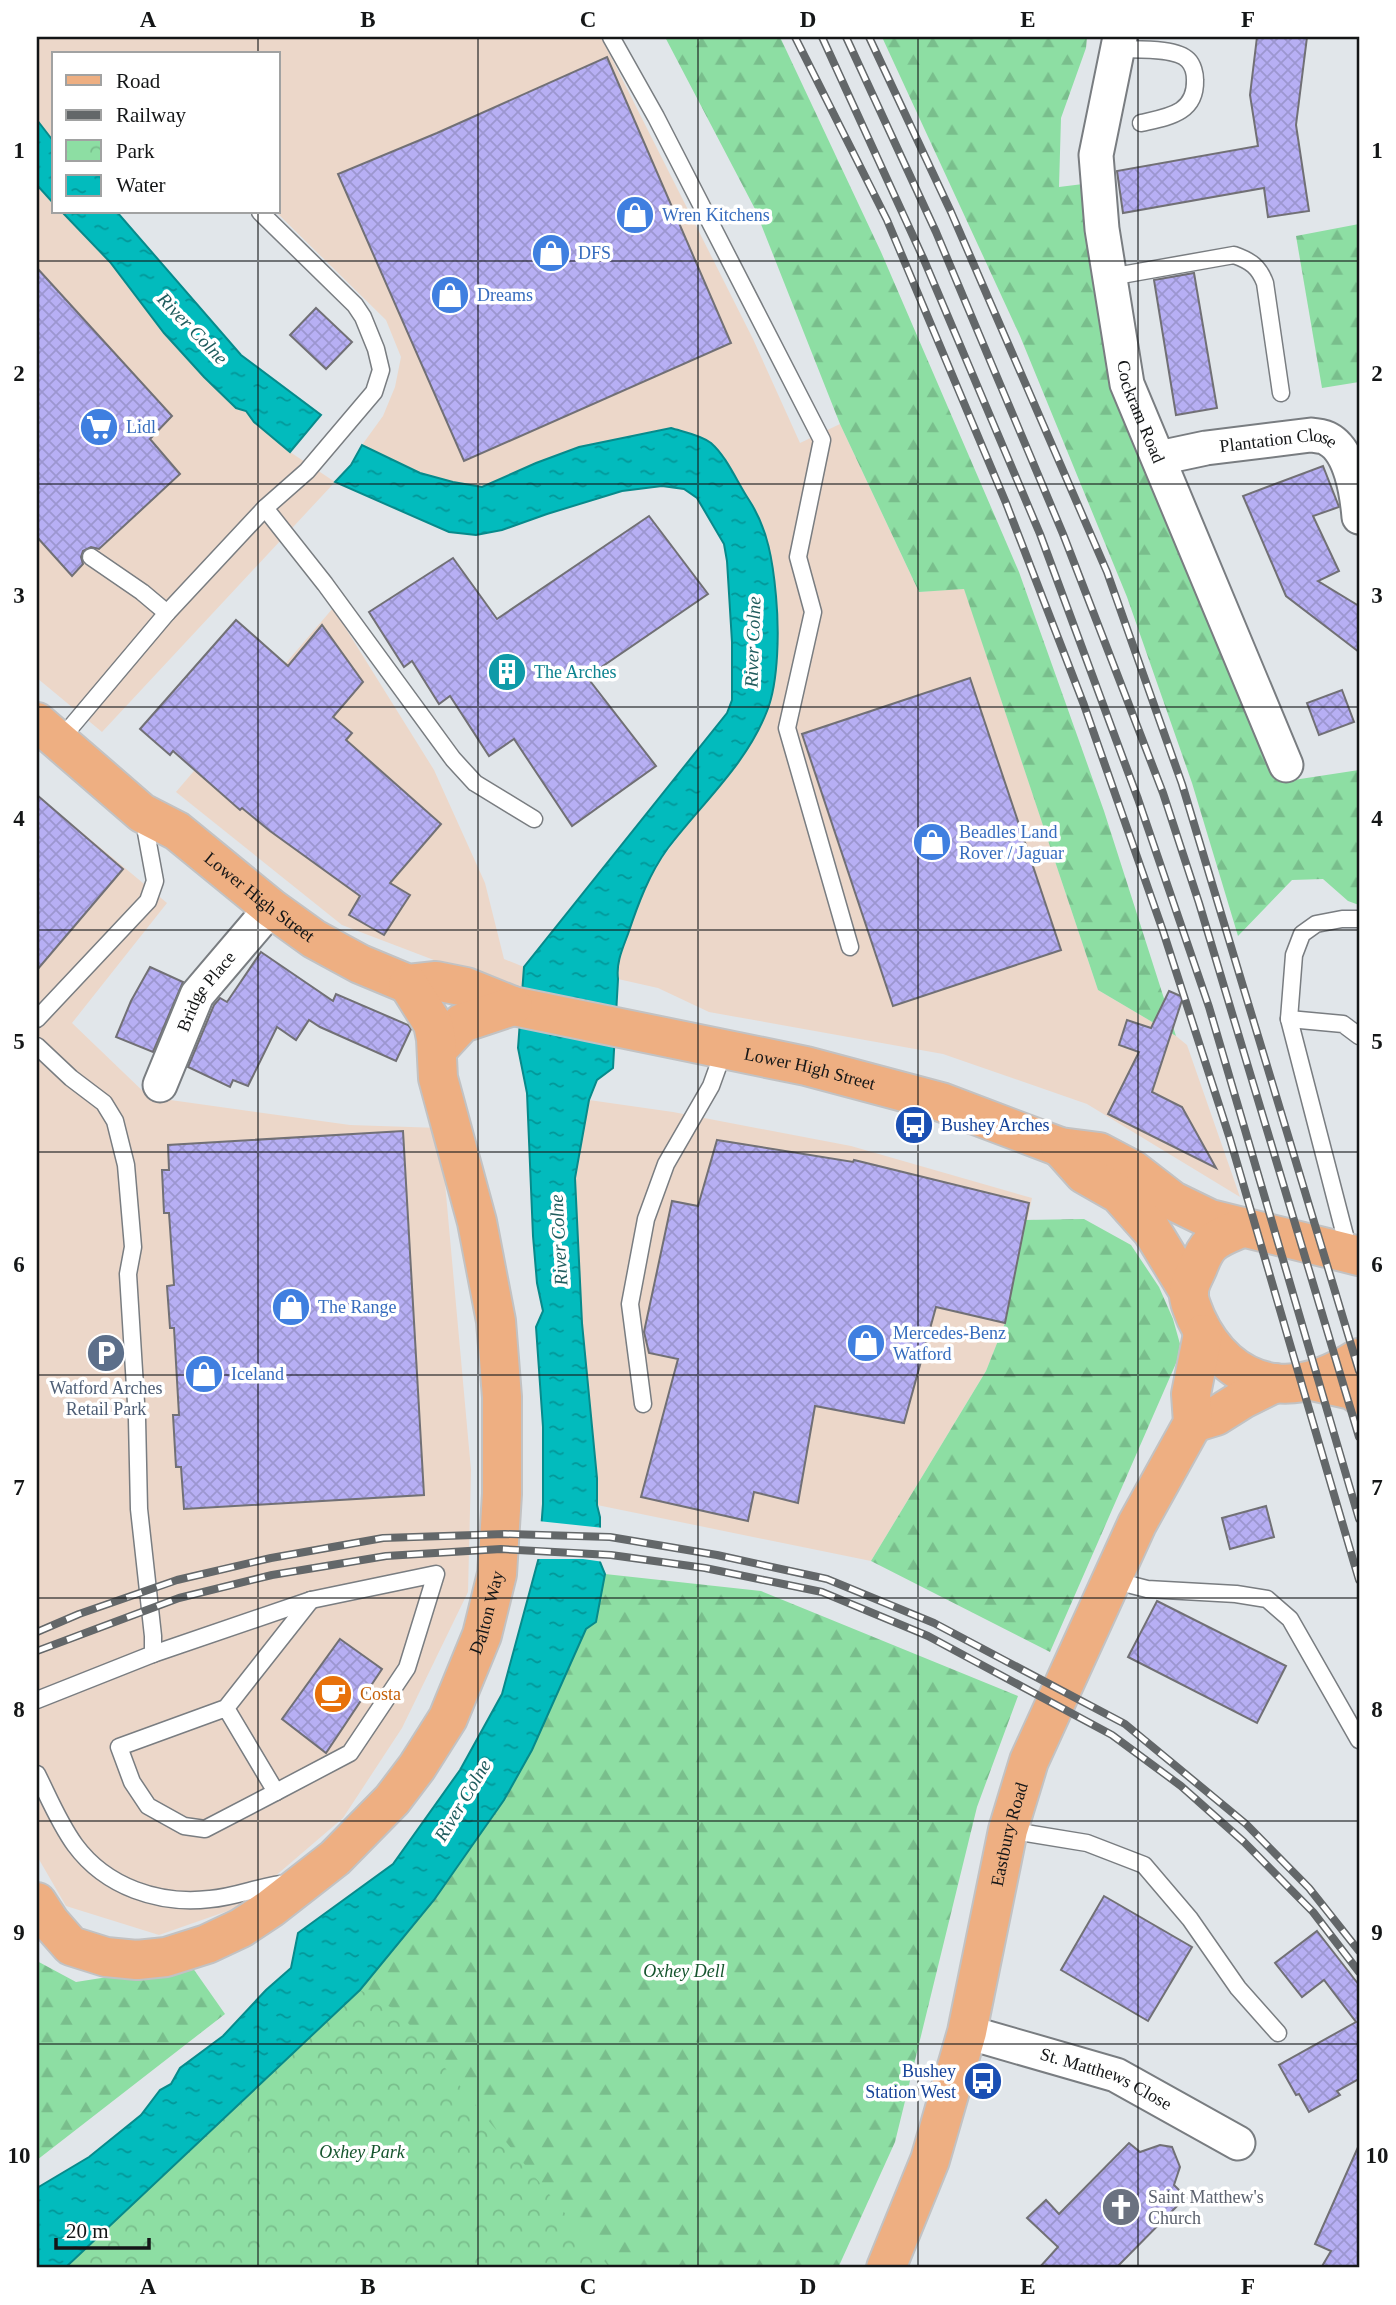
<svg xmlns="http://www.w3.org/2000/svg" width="1396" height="2305" viewBox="0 0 1396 2305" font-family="'Times New Roman',serif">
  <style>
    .commercial { fill: #ecd7c9 }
    .forest { fill: url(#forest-firs) }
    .park { fill: url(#park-crowns) }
    .water { fill: url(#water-ripples); stroke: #078a8b; stroke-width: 2 }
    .pier { fill: #e1e6ea }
    .building { fill: url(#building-cross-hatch); stroke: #717075; stroke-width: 2 }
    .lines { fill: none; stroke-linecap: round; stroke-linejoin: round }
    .service-casing { stroke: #797d81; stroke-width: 19 }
    .minor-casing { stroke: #797d81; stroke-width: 37 }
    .primary-casing { stroke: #c2c2c3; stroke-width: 42 }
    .service { stroke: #fff; stroke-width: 16 }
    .minor { stroke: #fff; stroke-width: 33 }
    .primary { stroke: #eeaf82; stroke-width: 38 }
    .rail-casing { stroke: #636769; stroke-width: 8 }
    .rail { stroke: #fff; stroke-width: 5; stroke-dasharray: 16; stroke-linecap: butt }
    .grid { fill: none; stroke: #141617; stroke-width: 2; stroke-opacity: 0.55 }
    .labels { text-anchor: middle; stroke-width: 7; stroke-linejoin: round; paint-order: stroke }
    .shop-label { font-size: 18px; fill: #366cbe; stroke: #fff; text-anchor: start }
    .street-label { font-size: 18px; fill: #141617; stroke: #fff }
    .culture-label { font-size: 18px; fill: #0d838f; stroke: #fff; text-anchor: start }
    .transit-label { font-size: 18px; fill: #164399; stroke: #fff; text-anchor: start }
    .service-label { font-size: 18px; fill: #4e5e75; stroke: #fff }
    .food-label { font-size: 18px; fill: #c56008; stroke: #fff; text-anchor: start }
    .park-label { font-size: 18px; font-style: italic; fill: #16552e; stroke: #fff }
    .worship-label { font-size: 18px; fill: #5b616d; stroke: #fff; text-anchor: start }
    .water-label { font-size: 19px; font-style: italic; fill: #205c5d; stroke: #fff }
    .neatline { fill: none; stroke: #141617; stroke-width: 2.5 }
    .grid-label { font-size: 23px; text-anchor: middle; font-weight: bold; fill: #141617 }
  </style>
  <defs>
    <pattern id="forest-firs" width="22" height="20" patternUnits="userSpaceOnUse" patternTransform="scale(1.75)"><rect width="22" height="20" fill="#8ddea3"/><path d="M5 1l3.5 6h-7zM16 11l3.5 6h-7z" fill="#79be8c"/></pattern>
    <pattern id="park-crowns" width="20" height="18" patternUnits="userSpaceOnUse" patternTransform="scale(1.75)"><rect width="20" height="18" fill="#8ddea3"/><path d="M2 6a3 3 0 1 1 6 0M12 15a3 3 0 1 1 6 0" fill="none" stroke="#79be8c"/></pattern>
    <pattern id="water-ripples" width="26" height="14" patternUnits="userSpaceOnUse" patternTransform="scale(1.75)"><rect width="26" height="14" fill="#02bbbd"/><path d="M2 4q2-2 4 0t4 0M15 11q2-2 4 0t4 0" fill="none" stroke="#039799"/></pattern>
    <pattern id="building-cross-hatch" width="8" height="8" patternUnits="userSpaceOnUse" patternTransform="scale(1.75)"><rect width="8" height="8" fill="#b7aff4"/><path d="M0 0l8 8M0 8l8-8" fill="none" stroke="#9c96d0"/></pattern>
  </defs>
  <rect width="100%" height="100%" fill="#e1e6ea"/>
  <!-- commercial -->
  <g class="commercial">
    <polygon points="37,37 601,37 753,339 800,443 840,424 919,592 964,588 1098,990 1176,1036 1187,1045 1240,1197 1087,1104 943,1054 709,1012 658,988 618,979 616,966 634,916 652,872 757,731 768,710 776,654 740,487 723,458 710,443 671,428 579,447 536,463 482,487 453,482 420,473 362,445 383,416 395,387 401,357 386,320 276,212 278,212 278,54 54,54 54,132 50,137 37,120"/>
    <polygon points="37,185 54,204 54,212 62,212 110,262 164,333 236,408 246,411 254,422 290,452 335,482 102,732 37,678"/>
    <polygon points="333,608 434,770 485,883 504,959 524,967 522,992 510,989 342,925 176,792"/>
    <polygon points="37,795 167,903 72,1023 149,1097 350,1125 440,1128 471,1470 468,1592 402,1728 343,1818 239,1907 159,1935 66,1906 37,1856"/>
    <polygon points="589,1100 673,1112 851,1146 1032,1198 1005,1323 986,1371 871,1561 597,1505 597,1478 582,1323 575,1178"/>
  </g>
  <!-- forest -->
  <g class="forest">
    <polygon points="665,37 780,37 881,252 1019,572 1104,811 1176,1036 1098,990 964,589 919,592 840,424 755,209"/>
    <polygon points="882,37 1087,37 1086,48 1061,118 1059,187 1083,184 1163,506 1192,583 1240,696 1287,781 1359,770 1359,905 1348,901 1323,879 1292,880 1238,936 1192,783 1127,597 1020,336"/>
    <polygon points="1359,224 1359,382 1322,388 1296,236"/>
    <polygon points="1084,1219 1131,1245 1159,1287 1173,1319 1180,1344 1177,1361 1050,1652 871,1561 986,1371 1005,1323 1025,1220"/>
    <polygon points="605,1574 761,1591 1018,1696 977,1807 895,2142 838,2268 530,2268 369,2028 360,1990 434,1900 532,1750 586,1629 596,1622"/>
    <polygon points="37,1961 76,1982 190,1964 225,2014 37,2160"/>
  </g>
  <!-- park -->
  <polygon class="park" points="360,1990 399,2012 610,2268 65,2268"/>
  <!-- water -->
  <g class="water">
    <polygon points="37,120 54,142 54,204 37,185"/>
    <polygon points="62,212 117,212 241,355 321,415 290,452 254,422 246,411 236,408 204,377 164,333 110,262"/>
    <path d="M671 428C684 432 701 435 711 443 727 457 737 482 749 500 768 529 773 562 776 596 779 628 779 681 767 711 746 765 702 803 668 848 649 874 638 904 628 934 622 950 616 963 618 979L613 1068 597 1080 589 1100 575 1178 582 1323 597 1478V1505L600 1517V1562L605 1574 596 1622 586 1629 532 1750 504 1800 434 1900 360 1990 65 2268H37V2188L89 2157 141 2115 160 2090 171 2084 180 2068 223 2036 266 1990 291 1968 298 1933 393 1864 460 1770 502 1694 539 1557 543 1504V1427L536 1327 543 1311 537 1283 533 1236 527 1093 518 1048 524 967 727 713 732 700V642L727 561 724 544 697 498 684 489 662 486 622 491 547 514 502 530 476 535 449 532 335 482 351 465 362 445 420 473 453 482 482 487 536 463 579 447Z"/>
  </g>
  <!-- pier -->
  <polygon class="pier" points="538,1521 604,1528 604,1562 583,1559 534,1559"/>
  <!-- building -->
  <g class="building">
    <polygon points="1257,37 1307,37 1296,125 1309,211 1268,217 1264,188 1123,213 1117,171 1258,146 1250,95"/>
    <polygon points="607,57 731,343 464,461 338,174 437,133"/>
    <polygon points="37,268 172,416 150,439 180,474 99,549 91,547 83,551 81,557 83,564 72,576 37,537"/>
    <polygon points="1194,273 1217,408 1176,415 1154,280"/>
    <polygon points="316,308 352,342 326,369 290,335"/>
    <polygon points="1323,466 1339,507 1313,516 1339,571 1318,581 1359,606 1359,652 1286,596 1243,496"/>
    <polygon points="649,516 708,594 587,677 656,766 572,826 514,739 489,756 450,696 439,704 412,661 404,667 369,612 453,558 497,619"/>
    <polygon points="236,620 288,666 322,625 363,682 333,717 352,733 346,740 441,824 390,883 410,895 384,935 349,915 360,896 270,831 242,808 240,810 173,751 170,755 140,729"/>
    <polygon points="970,678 1061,950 893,1006 802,734"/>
    <polygon points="1342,690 1354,722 1319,735 1307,703"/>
    <polygon points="37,795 123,869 37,970"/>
    <polygon points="261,952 333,1001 336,994 408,1025 411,1029 396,1061 320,1027 309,1020 296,1040 277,1027 248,1086 233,1080 230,1087 188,1067 214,1005 220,998 227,1002"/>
    <polygon points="150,967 183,982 153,1052 116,1037 131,1001"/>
    <polygon points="1169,991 1183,997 1152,1092 1182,1107 1216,1168 1108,1114 1139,1052 1119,1045 1127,1020 1151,1028"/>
    <polygon points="403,1131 424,1495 184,1509 181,1467 176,1467 173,1415 179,1415 174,1328 170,1328 167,1286 174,1285 169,1213 164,1213 162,1170 169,1170 168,1145"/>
    <polygon points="717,1140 853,1162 854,1160 1029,1203 1005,1323 936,1307 904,1423 815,1406 798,1503 754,1492 748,1521 641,1497 678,1359 649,1353 644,1332 672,1201 698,1206"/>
    <polygon points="1266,1506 1274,1537 1230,1549 1222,1518"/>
    <polygon points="1157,1601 1286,1666 1257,1723 1128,1657"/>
    <polygon points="340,1639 382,1669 326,1753 282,1719"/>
    <polygon points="1104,1896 1192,1947 1148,2021 1061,1970"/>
    <polygon points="1317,1931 1359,1985 1359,2079 1337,2091 1340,2095 1309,2112 1299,2094 1296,2095 1279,2065 1356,2022 1324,1980 1302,1997 1275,1963"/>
    <polygon points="1129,2143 1140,2152 1160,2145 1172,2147 1180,2167 1174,2185 1186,2197 1116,2268 1039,2268 1058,2247 1027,2218 1046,2200 1059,2214"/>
    <polygon points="1359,2145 1359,2268 1321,2268 1331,2251 1315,2244"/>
  </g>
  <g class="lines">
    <!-- service casing -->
    <g class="service-casing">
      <g id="service">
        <polyline points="611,37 656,117 822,440 798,557 813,612 787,728 850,947"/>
        <path d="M1118 49C1135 50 1176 47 1188 60 1193 65 1195 74 1195 80 1196 114 1167 117 1141 123"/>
        <path d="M1110 277 1234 255C1251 261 1259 267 1265 283L1281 393"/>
        <polyline points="265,508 325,584 453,759 475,783 534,819"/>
        <polyline points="91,557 142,592 167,613"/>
        <polyline points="60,740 167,613 265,508 307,471 374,392 381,370 376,349 363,317 355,305 260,212"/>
        <polyline points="37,1019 148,901 155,881 143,816"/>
        <polyline points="1289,1019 1343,1024 1359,1036"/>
        <polyline points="37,1046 71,1078 104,1103 115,1121 126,1165 133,1247 128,1274 137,1419 139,1509 153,1636 153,1654 37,1700"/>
        <polyline points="1349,1251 1289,1019 1294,955 1302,934 1316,924 1342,919 1359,919"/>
        <polyline points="643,1404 630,1304 646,1219 666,1164 711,1086 724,1050"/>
        <polyline points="1112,1580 1147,1589 1236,1594 1267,1599 1290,1619 1359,1740"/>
        <polyline points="153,1654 311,1600 436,1574 407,1668 350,1753 276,1792"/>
        <polyline points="226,1708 276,1792 205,1829 184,1826 148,1806 132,1782 119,1747 226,1708 311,1600"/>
        <path d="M37 1774C49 1798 59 1823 75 1845 106 1887 159 1905 210 1899 237 1897 262 1885 289 1883"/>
        <polyline points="1008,1830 1087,1843 1144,1865 1190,1919 1238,1988 1278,2033"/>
      </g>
    </g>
    <!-- minor casing -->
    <g class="minor-casing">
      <g id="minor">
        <path id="s1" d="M1120 37 1096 155 1102 229 1127 384 1286 765"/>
        <path id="s2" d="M1159 458 1206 448 1311 435C1317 436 1324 436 1328 439 1351 451 1357 494 1359 517"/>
        <path id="s3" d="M160 1085 197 995 271 908"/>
        <path id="s4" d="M967 2032 1116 2075 1238 2143"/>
      </g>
    </g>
    <!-- primary casing -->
    <g class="primary-casing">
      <g id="primary">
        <path id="s5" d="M37 722 142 813 177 831 271 908 314 939 360 964 408 984 436 981 466 987 513 1006 806 1066 941 1102 1060 1147 1099 1152 1133 1170 1173 1201 1210 1219 1359 1256"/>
        <polyline points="437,1050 462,1023 513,1006"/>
        <polyline points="1060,1147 1084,1174 1119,1194 1152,1231 1189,1292"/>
        <path d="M1244 1227C1233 1232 1220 1236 1211 1244 1205 1250 1201 1259 1198 1267 1195 1274 1189 1284 1189 1292 1188 1300 1193 1310 1196 1318 1211 1351 1237 1378 1274 1383 1305 1387 1334 1374 1359 1358"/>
        <polyline points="1312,1381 1352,1390 1359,1395"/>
        <polyline points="1193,1423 1216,1416 1243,1399 1275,1383"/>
        <path id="s6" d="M37 1902 50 1922 71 1946 106 1957 137 1960 166 1957 207 1944 241 1928 271 1908 335 1858 392 1800 417 1767 448 1718 482 1635 497 1574 502 1494V1397L496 1321 477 1222 438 1078 436 1039 433 1024 408 984"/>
        <path id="s7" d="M886 2268 930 2160 967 2032 1008 1830 1029 1761 1137 1524 1193 1423 1191 1394 1203 1334"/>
      </g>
    </g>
    <!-- service -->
    <use href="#service" class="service"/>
    <!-- minor -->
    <use href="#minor" class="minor"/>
    <!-- primary -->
    <use href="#primary" class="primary"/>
    <!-- rail casing -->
    <g class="rail-casing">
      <g id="rail">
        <polyline points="795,37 887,220 1006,503 1084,705 1163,931 1230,1139 1359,1580"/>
        <polyline points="822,37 924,260 1040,534 1138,799 1209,1007 1359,1519"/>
        <polyline points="846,37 936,232 1063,534 1163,793 1199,903 1359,1437"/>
        <polyline points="869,37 951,212 1107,572 1182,784 1359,1371"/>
        <polyline points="37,1632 79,1614 177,1580 271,1558 383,1538 505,1534 610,1537 717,1555 827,1579 934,1623 1125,1724 1246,1824 1309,1888 1359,1951"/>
        <polyline points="37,1651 179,1598 272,1575 386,1556 501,1549 611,1555 705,1568 822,1592 928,1636 1112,1735 1181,1786 1244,1842 1313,1912 1359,1972"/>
      </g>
    </g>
    <!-- rail -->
    <use href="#rail" class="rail"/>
  </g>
  <!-- grid -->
  <path class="grid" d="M258 37V54M478 37V2268M698 37V2268M918 37V2268M1138 37V2268M258 212V2268M37 261H1359M37 484H1359M37 707H1359M37 930H1359M37 1152H1359M37 1375H1359M37 1598H1359M37 1821H1359M37 2044H1359"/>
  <!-- icons -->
  <defs>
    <g id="shop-disc" transform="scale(2.0125)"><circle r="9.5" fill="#3f7fe0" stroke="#fff"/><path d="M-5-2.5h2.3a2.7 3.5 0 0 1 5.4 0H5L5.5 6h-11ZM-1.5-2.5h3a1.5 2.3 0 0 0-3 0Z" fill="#fff"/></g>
    <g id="supermarket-disc" transform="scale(2.0125)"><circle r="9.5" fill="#3f7fe0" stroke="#fff"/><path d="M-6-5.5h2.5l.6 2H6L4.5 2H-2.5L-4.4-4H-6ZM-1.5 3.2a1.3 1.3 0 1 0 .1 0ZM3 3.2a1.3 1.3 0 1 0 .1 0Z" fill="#fff"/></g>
    <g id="building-disc" transform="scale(2.0125)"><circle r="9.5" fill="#0f9aa8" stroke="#fff"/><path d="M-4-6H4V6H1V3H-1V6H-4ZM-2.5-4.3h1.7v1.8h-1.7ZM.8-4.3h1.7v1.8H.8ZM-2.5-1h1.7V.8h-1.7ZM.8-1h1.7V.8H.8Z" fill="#fff"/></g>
    <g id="bus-disc" transform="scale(2.0125)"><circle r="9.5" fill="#1a4fb4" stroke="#fff"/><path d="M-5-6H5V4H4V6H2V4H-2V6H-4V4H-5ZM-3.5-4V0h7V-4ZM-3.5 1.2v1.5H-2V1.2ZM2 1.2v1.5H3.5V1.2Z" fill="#fff"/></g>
    <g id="parking-disc" transform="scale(2.0125)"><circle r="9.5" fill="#5c6f8a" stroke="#fff"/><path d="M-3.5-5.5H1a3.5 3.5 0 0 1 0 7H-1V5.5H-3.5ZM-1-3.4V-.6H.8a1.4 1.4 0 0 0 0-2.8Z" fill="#fff"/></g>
    <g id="cafe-disc" transform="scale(2.0125)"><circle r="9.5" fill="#e8710a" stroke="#fff"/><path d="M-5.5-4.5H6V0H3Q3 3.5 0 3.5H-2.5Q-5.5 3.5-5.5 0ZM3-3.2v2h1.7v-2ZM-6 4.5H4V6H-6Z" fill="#fff"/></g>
    <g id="church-disc" transform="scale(2.0125)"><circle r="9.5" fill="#6b7280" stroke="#fff"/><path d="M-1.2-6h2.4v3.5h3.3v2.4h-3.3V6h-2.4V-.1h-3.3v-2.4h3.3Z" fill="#fff"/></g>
  </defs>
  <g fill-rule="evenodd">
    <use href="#shop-disc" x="635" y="215"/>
    <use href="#shop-disc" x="551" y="253"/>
    <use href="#shop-disc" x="450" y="295"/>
    <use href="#supermarket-disc" x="99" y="427"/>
    <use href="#building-disc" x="507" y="672"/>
    <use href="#shop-disc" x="932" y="842"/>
    <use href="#bus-disc" x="914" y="1125"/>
    <use href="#shop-disc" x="291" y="1307"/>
    <use href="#shop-disc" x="866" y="1343"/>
    <use href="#parking-disc" x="106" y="1353"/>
    <use href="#shop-disc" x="204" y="1374"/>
    <use href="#cafe-disc" x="333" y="1694"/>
    <use href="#bus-disc" x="983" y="2081"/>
    <use href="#church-disc" x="1121" y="2207"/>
  </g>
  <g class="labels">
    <!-- shop labels -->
    <g class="shop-label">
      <text x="662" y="221">Wren Kitchens</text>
      <text x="578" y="259">DFS</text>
      <text x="477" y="301">Dreams</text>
      <text x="126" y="433">Lidl</text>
      <text x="959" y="838">Beadles Land<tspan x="959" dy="21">Rover / Jaguar</tspan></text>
      <text x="318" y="1313">The Range</text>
      <text x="893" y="1339">Mercedes-Benz<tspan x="893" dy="21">Watford</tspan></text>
      <text x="231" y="1380">Iceland</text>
    </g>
    <!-- street labels -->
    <g class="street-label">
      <text dy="6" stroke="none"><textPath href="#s1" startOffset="382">Cockram Road</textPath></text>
      <text dy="6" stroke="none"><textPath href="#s2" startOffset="121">Plantation Close</textPath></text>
      <text dy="6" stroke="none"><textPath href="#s5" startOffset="284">Lower High Street</textPath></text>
      <text dy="6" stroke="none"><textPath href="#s3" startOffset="105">Bridge Place</textPath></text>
      <text dy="6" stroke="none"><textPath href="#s5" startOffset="870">Lower High Street</textPath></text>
      <text dy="6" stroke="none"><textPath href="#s6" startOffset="644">Dalton Way</textPath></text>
      <text dy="6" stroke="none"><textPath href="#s7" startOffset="452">Eastbury Road</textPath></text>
      <text dy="6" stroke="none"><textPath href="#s4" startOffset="147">St. Matthews Close</textPath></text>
    </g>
    <!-- culture labels -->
    <g class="culture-label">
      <text x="534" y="678">The Arches</text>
    </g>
    <!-- transit labels -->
    <g class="transit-label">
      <text x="941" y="1131">Bushey Arches</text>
      <text x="956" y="2077" text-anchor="end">Bushey<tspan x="956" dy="21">Station West</tspan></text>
    </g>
    <!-- service labels -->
    <g class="service-label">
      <text x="106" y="1394">Watford Arches<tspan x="106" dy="21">Retail Park</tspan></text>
    </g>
    <!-- food labels -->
    <g class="food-label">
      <text x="360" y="1700">Costa</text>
    </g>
    <!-- park labels -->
    <g class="park-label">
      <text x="684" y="1977">Oxhey Dell</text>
      <text x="362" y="2158">Oxhey Park</text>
    </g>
    <!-- worship labels -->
    <g class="worship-label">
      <text x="1148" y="2203">Saint Matthew's<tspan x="1148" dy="21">Church</tspan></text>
    </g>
    <!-- water labels -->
    <g class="water-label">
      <text transform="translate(193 328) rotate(46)" y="7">River Colne</text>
      <text transform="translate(752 642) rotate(-88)" y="7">River Colne</text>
      <text transform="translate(558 1240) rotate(-93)" y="7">River Colne</text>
      <text transform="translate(462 1800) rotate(-59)" y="7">River Colne</text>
    </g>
  </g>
  <!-- border -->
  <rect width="1396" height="2305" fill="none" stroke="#ffffff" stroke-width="77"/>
  <!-- legend -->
  <rect x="52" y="52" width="228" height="161" fill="#ffffff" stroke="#a1a2a2" stroke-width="2"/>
  <rect x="66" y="75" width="35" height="10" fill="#eeaf82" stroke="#a1a2a2" stroke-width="2"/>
  <text x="116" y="88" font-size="21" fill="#141617">Road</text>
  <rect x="66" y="110" width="35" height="10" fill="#636769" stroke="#a1a2a2" stroke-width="2"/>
  <text x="116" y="122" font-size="21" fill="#141617">Railway</text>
  <rect x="66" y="140" width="35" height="21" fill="url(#park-crowns)" stroke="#a1a2a2" stroke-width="2"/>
  <text x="116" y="158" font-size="21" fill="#141617">Park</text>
  <rect x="66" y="175" width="35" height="21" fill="url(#water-ripples)" stroke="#a1a2a2" stroke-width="2"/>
  <text x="116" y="192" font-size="21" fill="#141617">Water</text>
  <!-- scale -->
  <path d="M56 2238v10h93v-10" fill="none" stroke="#141617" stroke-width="3.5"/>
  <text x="66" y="2238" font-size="21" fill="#141617" stroke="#ffffff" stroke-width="5" paint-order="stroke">20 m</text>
  <rect x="38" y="38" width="1320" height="2228" class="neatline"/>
  <g class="grid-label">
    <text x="148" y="27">A</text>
    <text x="368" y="27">B</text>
    <text x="588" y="27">C</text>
    <text x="808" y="27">D</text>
    <text x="1028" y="27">E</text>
    <text x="1248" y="27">F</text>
    <text x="19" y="158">1</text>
    <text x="1377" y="158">1</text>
    <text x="19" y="381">2</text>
    <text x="1377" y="381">2</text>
    <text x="19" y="603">3</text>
    <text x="1377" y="603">3</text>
    <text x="19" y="826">4</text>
    <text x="1377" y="826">4</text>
    <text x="19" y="1049">5</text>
    <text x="1377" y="1049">5</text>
    <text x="19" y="1272">6</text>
    <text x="1377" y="1272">6</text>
    <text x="19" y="1495">7</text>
    <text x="1377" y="1495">7</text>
    <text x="19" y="1717">8</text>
    <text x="1377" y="1717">8</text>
    <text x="19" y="1940">9</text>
    <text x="1377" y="1940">9</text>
    <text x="19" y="2163">10</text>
    <text x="1377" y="2163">10</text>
    <text x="148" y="2294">A</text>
    <text x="368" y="2294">B</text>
    <text x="588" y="2294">C</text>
    <text x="808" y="2294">D</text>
    <text x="1028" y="2294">E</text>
    <text x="1248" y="2294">F</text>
  </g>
</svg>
